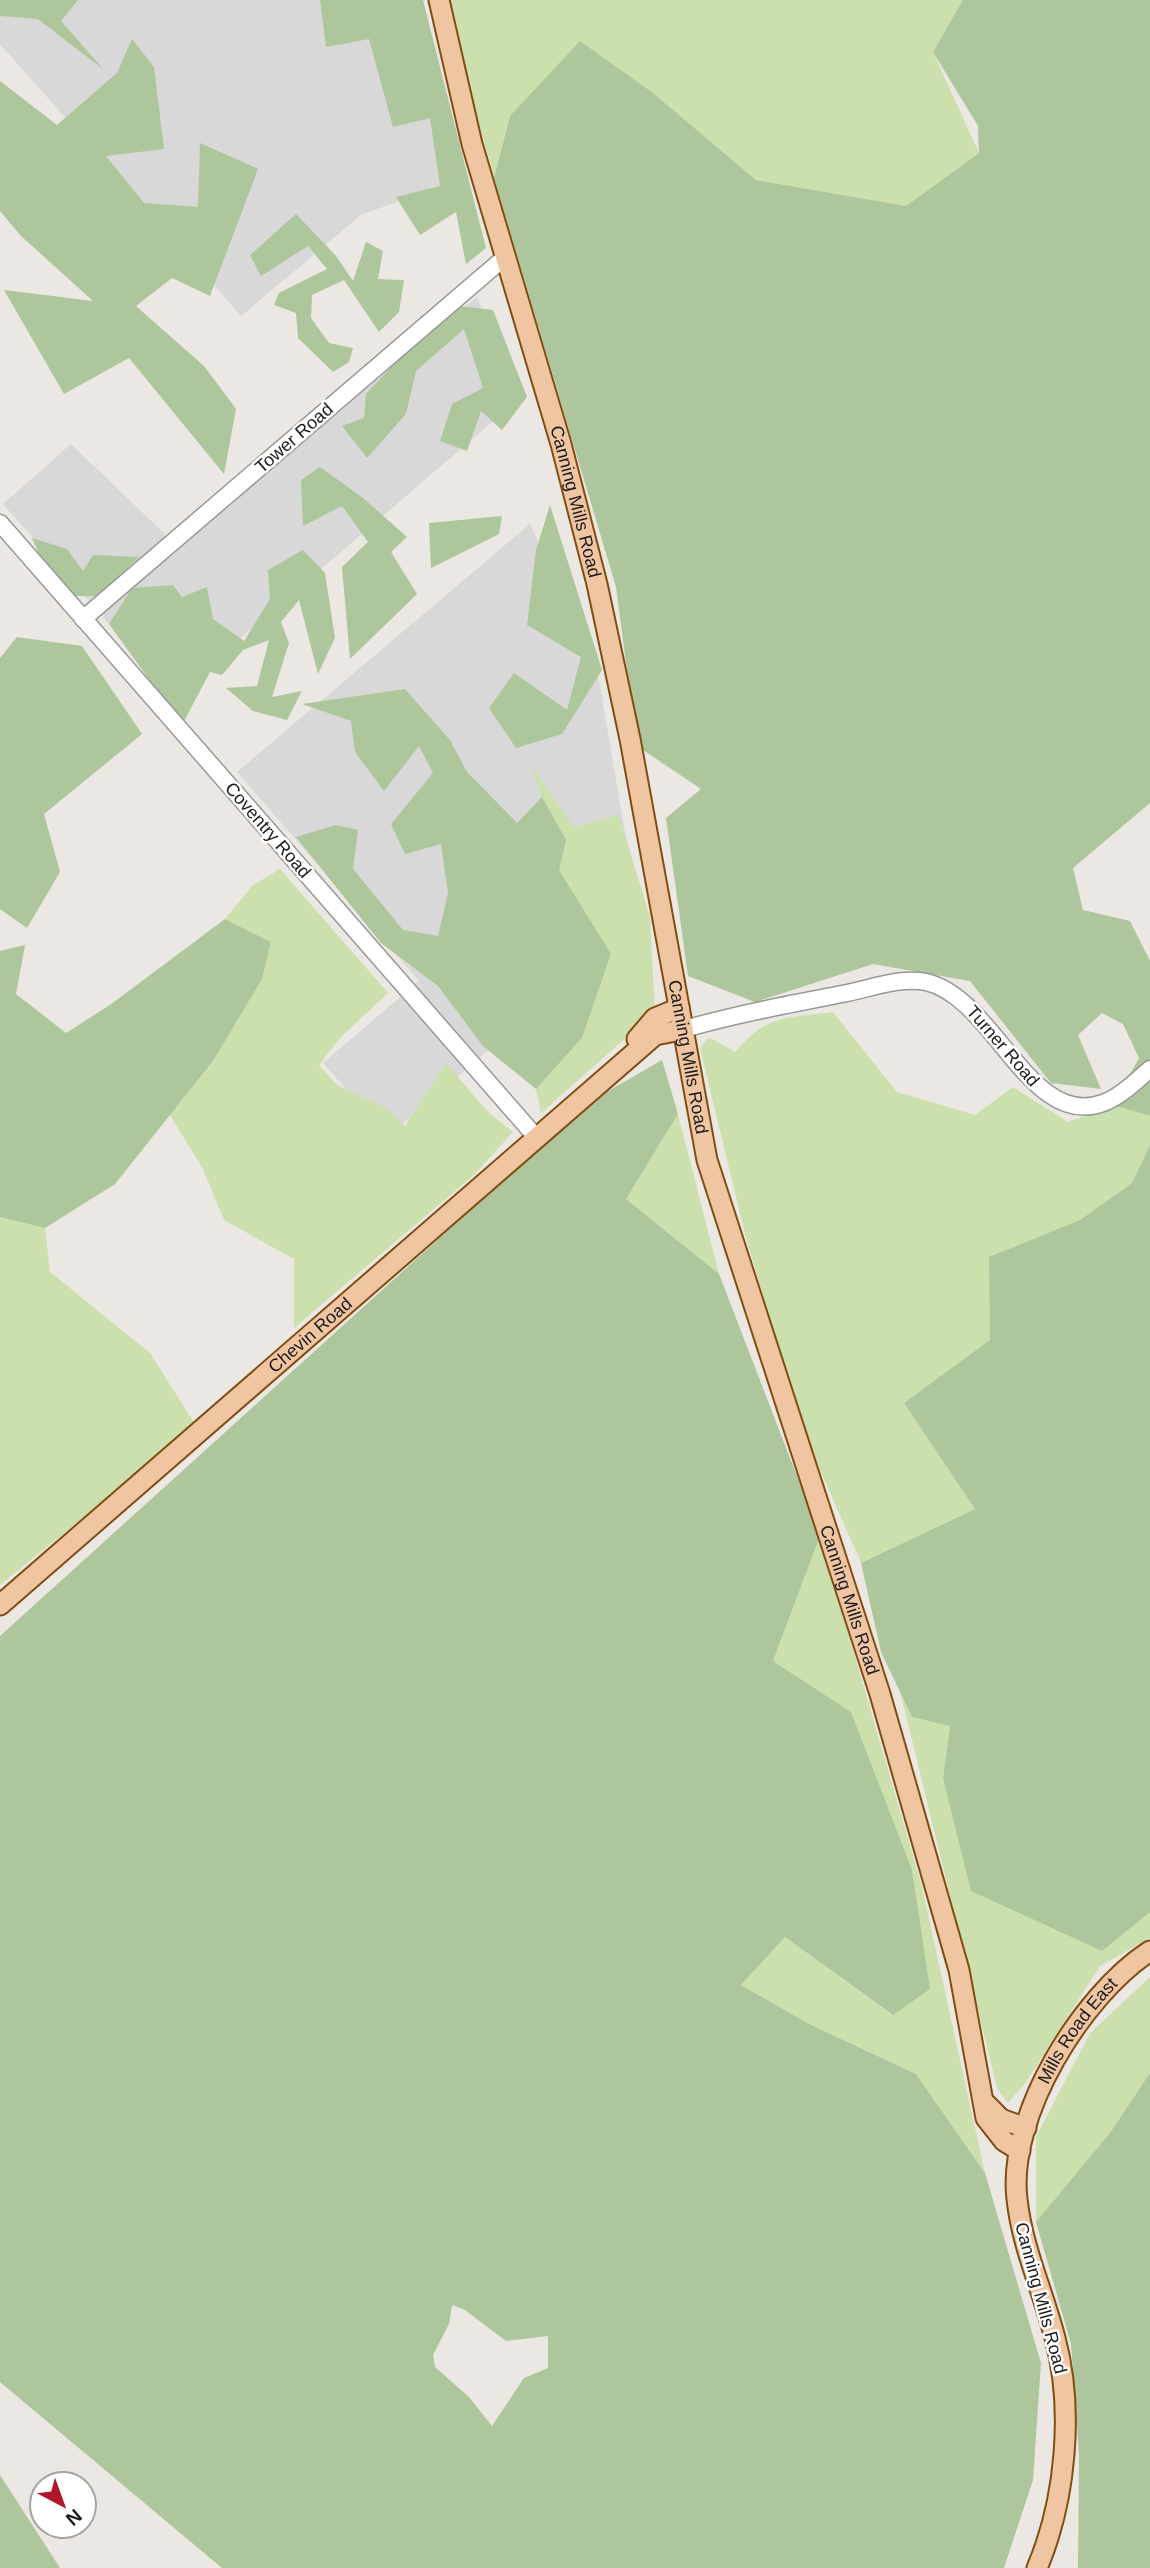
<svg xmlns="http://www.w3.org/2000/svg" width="1150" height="2568" viewBox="0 0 1150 2568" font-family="Arial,sans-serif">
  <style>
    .residential { fill: #d9d8d8 }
    .grass { fill: #cce0ad }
    .forest { fill: #adc69b; fill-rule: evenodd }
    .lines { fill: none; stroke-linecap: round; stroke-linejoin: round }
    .minor-casing { stroke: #989898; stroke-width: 19 }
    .major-casing { stroke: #804e12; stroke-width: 23 }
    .minor { stroke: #fff; stroke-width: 16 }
    .major { stroke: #efc5a2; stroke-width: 19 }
    .labels { text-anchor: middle; stroke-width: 5; stroke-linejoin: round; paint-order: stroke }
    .street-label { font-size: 18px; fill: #1b1b1b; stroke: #fff }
  </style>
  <rect width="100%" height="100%" fill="#ebe7e2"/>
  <!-- residential -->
  <g class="residential">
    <polygon points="0,0 416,0 462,178 361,215 241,316 0,44"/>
    <polygon points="477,297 518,400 173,696 3,504 71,444 177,546"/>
    <polygon points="530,524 597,669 640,919 388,1137 323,1063 419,981 237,772"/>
  </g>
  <!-- grass -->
  <g class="grass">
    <polygon points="445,0 963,0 933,52 979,153 906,206 756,180 653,93 510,116 494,178"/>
    <polygon points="530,764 574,827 619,815 650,917 655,1012 541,1113 536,1089 582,1038 611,954 558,870 566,840 542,797"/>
    <polygon points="280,869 388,993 340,1038 319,1065 337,1085 385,1107 405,1126 446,1063 488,1112 513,1132 475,1174 294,1328 294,1259 224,1220 203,1169 170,1115 213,1061 262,979 271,942 225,919 253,885"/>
    <path d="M833 1012 897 1092 975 1115 1013 1087 1068 1122 1113 1105 1150 1116V1145L1132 1183 1080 1220 989 1257 991 1340 904 1403 975 1509 861 1563 802 1429 745 1234 700 1048 709 1037 735 1052C769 1013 784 1019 833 1012Z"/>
    <polygon points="678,1114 719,1274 626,1199"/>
    <polygon points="0,1217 45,1228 50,1272 150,1353 196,1426 0,1585"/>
    <polygon points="820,1536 922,1887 985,2173 916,2074 809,2024 741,1985 785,1937 892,2015 851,1712 773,1661"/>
    <polygon points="900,1691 912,1717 950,1725 943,1778 1102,1951 1150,1912 1150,1938 1100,1966 1026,2082 1008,2103 997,2088"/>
    <polygon points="1150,1977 1150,2073 1110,2133 1036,2222 1036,2137 1090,2033"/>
  </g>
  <!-- forest -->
  <g class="forest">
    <polygon points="0,0 78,0 61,21 104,70 38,19 0,16"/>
    <polygon points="320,0 423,0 486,248 466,264 456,212 420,235 396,197 440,186 430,118 393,127 369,39 326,47"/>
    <polygon points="963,0 1150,0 1150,803 1073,868 1083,910 1130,921 1150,961 1150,1116 1113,1105 1139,1058 1123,1024 1102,1013 1078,1035 1101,1089 1051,1083 970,981 873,964 755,1002 688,976 666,818 701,789 637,746 616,587 494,178 510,116 580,41 653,93 756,180 906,206 979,153 978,126 933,52"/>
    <polygon points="132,39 154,67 164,149 106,156 144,203 198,207 200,143 258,169 210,296 172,278 136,306 204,366 236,409 224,474 129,358 64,394 4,290 93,301 21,236 0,211 0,81 57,125 117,73"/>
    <polygon points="296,214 336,256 353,281 366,242 383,251 378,279 404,280 399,312 379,332 344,280 312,295 311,318 329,343 353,348 349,362 333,372 298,338 296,313 274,305 279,293 327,269 308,246 261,276 250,255"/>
    <polygon points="460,306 493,310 527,397 502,430 481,411 467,451 440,441 452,404 483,388 464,329 416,371 406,414 367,458 342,426 364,418 366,394 417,339"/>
    <polygon points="320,467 363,498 407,537 391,552 417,594 350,659 342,567 368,542 342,506 303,526 301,480"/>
    <polygon points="550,505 602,670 562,734 516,748 489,708 514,673 567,710 581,657 527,625 536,550"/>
    <polygon points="502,516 499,534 431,568 429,523"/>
    <polygon points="32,538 67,549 83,571 93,555 139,557 98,596 75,596 39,554"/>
    <polygon points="303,550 325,573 335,638 318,674 299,600 281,622 289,643 272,697 302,691 287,720 253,711 226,688 257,686 269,640 243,650 222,675 210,672 182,725 109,624 132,588 173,585 182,597 207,587 213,619 244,641 270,599 268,570"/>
    <polygon points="17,637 82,646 142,734 44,814 60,872 27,928 0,909 0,658"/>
    <polygon points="405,689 450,740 467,772 517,823 542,797 566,840 559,870 611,954 582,1038 536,1089 483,1046 438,986 381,943 296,837 336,825 358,830 353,869 403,930 438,936 448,893 441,844 405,854 391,824 433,773 419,746 384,791 355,752 351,721 302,704"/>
    <polygon points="225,919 271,942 262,979 213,1061 115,1184 45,1228 0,1217 0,951 25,945 16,994 66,1033 110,1005"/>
    <path d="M662 1060 678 1114 626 1199 719 1274 820 1536 773 1661 851 1712 912 1870 930 1989 893 2015 785 1937 741 1985 809 2024 916 2074 985 2173 1041 2363 1033 2480 1004 2568H222L0 2382V1636L591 1101ZM452 2305 465 2310 506 2341 548 2336V2368L524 2378 492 2426 469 2397 435 2367 433 2355 449 2324Z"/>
    <polygon points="1150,1145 1150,1912 1102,1951 971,1891 943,1778 950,1726 912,1717 881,1652 861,1563 975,1509 904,1403 990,1340 989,1257 1080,1220 1132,1183"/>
    <polygon points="1150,2073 1150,2568 1078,2568 1079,2456 1071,2344 1036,2222 1110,2133"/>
    <polygon points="0,2475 60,2568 0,2568"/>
  </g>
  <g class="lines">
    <!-- minor casing -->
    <g class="minor-casing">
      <g id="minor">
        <polyline points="0,523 536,1137"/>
        <polyline points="83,619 504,258"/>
        <path d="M681 1030C736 1014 791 1004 847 993 872 988 900 977 926 982 994 997 1030 1130 1103 1103 1120 1097 1136 1081 1150 1069"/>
      </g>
    </g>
    <!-- major casing -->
    <g class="major-casing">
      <g id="major">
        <path id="s1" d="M439 0 472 144 561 444 597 584 630 739 707 1160 880 1694 959 1970 986 2118 1004 2141 1020 2151"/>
        <polyline points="637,1039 655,1018 679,1008"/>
        <path id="s2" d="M0 1605 655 1035 681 1030"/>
        <polyline points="986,2104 1001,2119 1026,2128"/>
        <path id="s3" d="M1037 2568C1066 2500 1074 2409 1055 2338 1043 2291 1022 2247 1017 2199 1007 2116 1082 1995 1150 1951"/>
      </g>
    </g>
    <!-- minor -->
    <use href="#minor" class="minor"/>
    <!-- major -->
    <use href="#major" class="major"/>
  </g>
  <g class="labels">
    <!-- street labels -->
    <g class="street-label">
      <text transform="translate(294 438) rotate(-41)" y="6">Tower Road</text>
      <text dy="6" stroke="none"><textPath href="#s1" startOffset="520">Canning Mills Road</textPath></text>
      <text transform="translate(268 830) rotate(49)" y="6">Coventry Road</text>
      <text transform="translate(1003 1046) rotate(49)" y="6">Turner Road</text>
      <text dy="6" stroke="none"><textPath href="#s1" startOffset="1087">Canning Mills Road</textPath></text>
      <text dy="6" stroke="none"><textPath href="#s2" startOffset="411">Chevin Road</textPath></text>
      <text dy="6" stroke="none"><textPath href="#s1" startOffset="1654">Canning Mills Road</textPath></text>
      <text dy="6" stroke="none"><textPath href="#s3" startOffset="562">Mills Road East</textPath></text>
      <text transform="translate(1041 2298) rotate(75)" y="6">Canning Mills Road</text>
    </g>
  </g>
  <!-- north arrow -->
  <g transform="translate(63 2505) rotate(139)"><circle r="33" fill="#ffffff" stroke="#a4a4a4" stroke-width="2"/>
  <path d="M0-5L12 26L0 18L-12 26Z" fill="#ae182a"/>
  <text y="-10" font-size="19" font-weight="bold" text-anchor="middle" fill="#1b1b1b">N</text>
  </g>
</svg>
